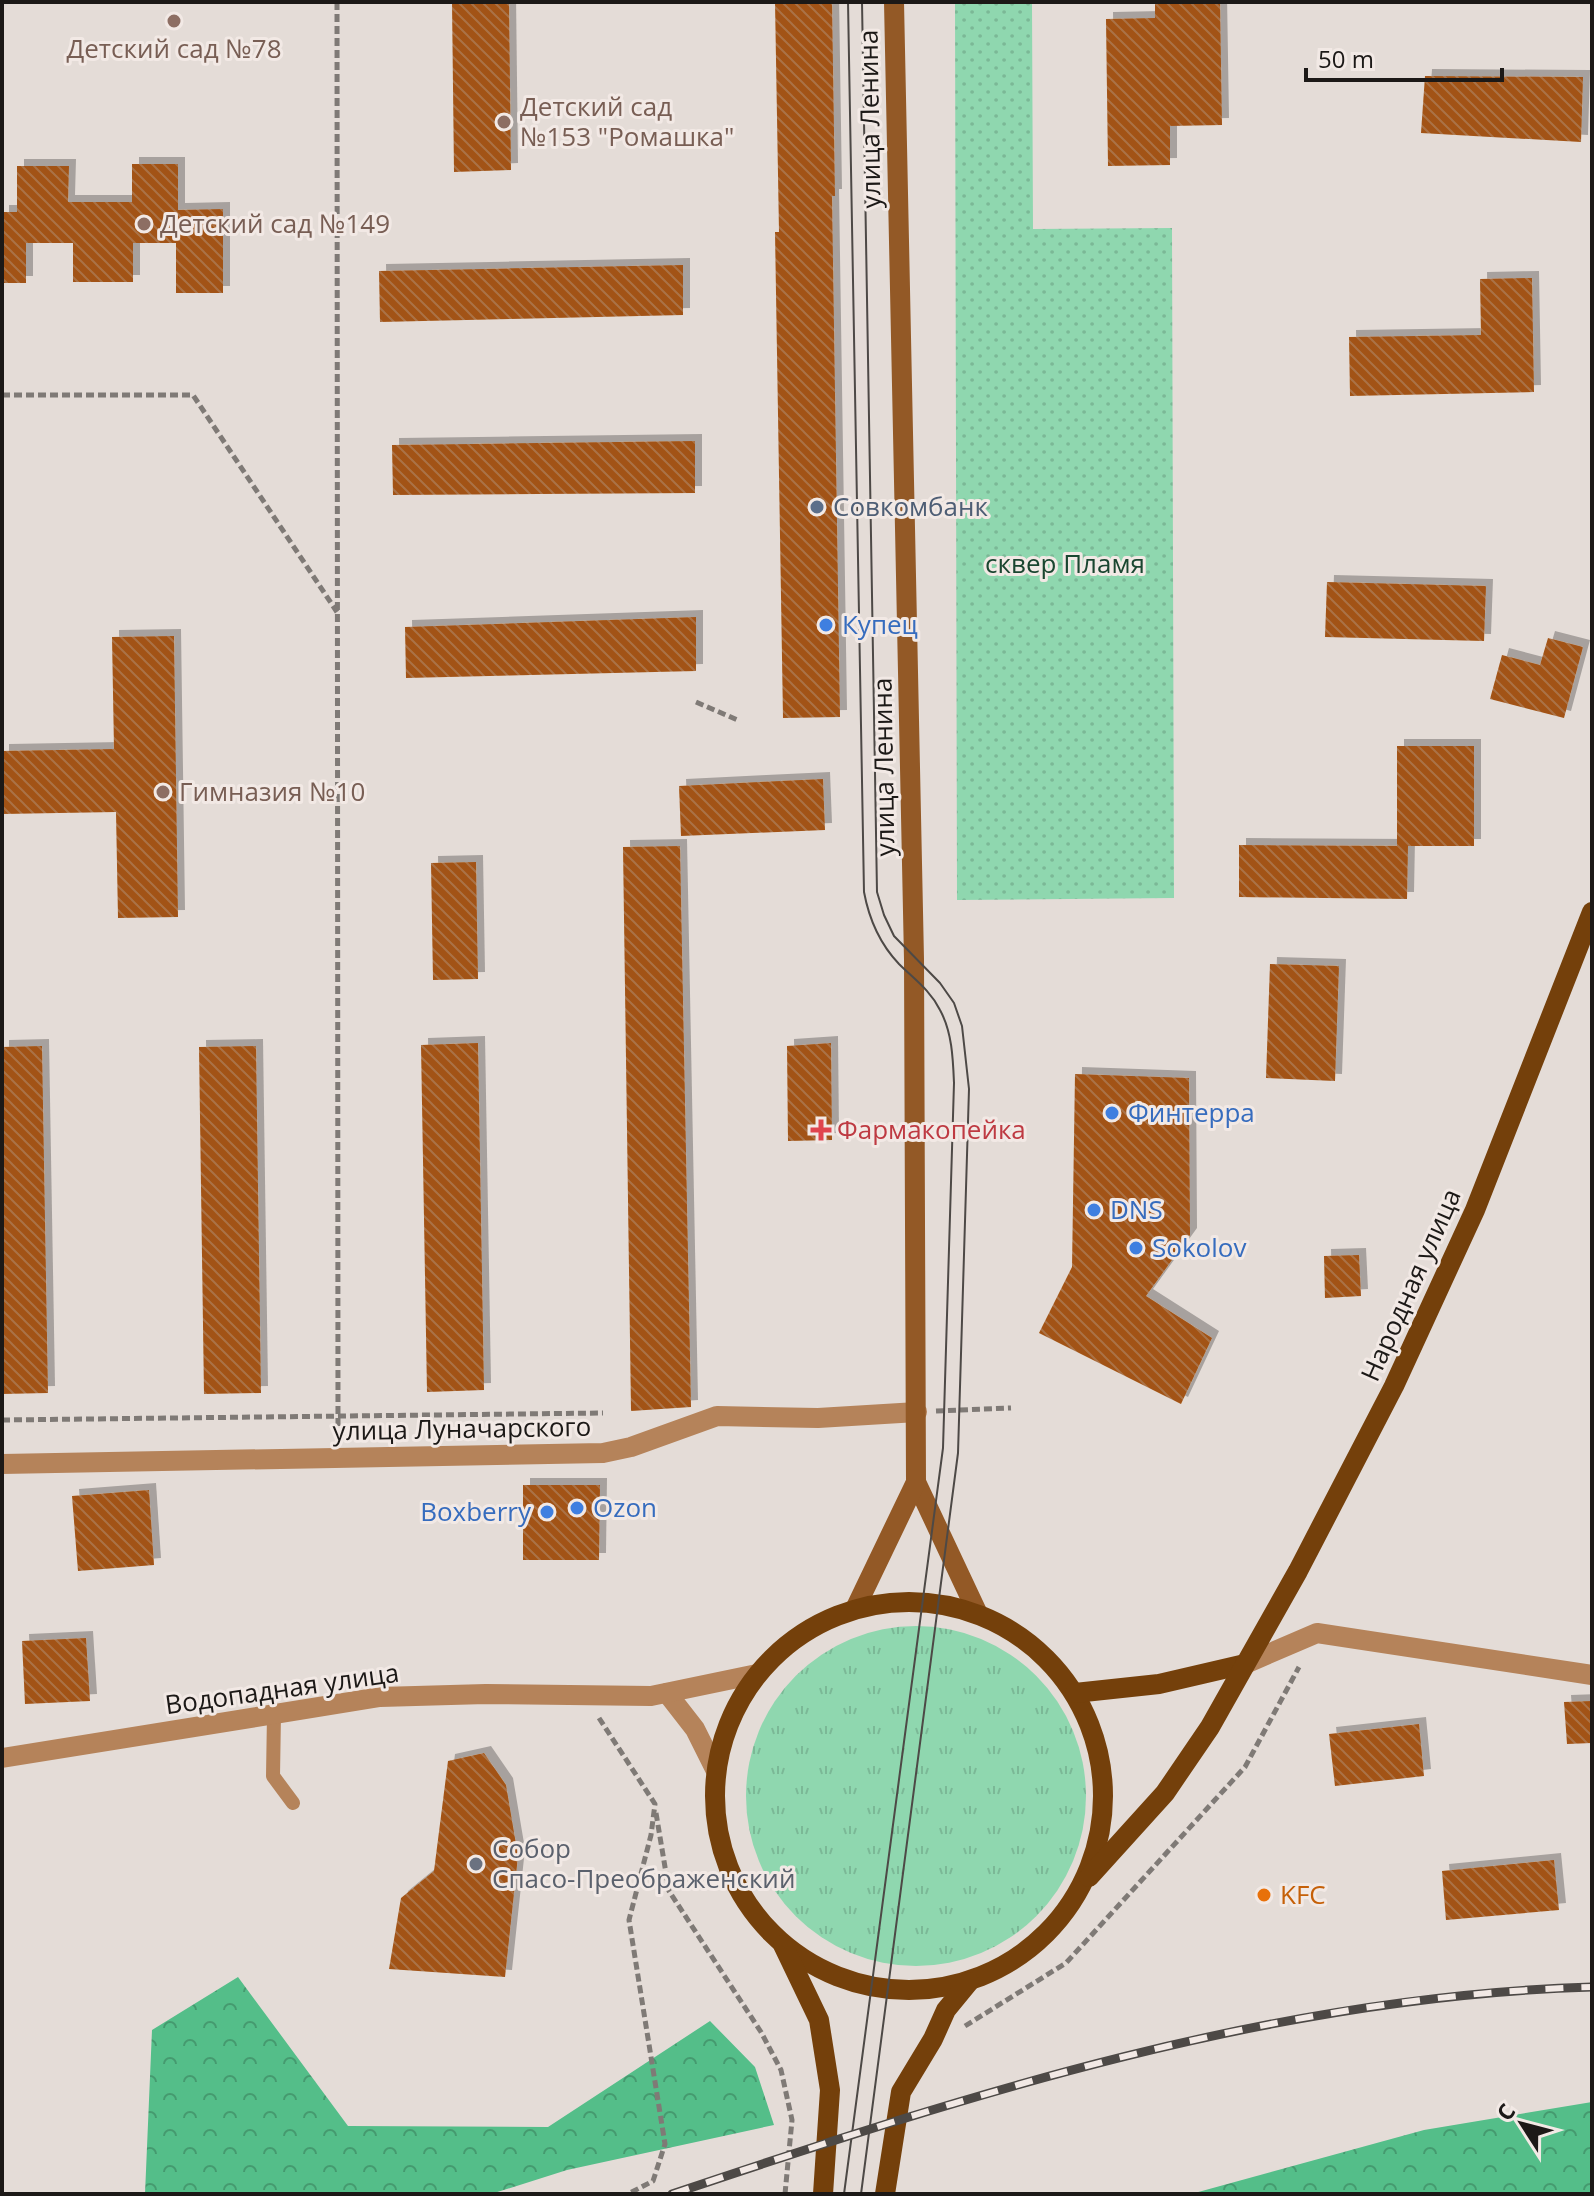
<svg xmlns="http://www.w3.org/2000/svg" width="1594" height="2196" viewBox="0 0 1594 2196" font-family="'Open Sans',sans-serif">
  <style>
    .grass { fill: url(#grass-tufts) }
    .forest { fill: url(#forest-crowns) }
    .park { fill: url(#park-dots) }
    .building { fill: url(#building-back-hatch); filter: url(#shadow) }
    .lines { fill: none; stroke-linecap: round; stroke-linejoin: round }
    .path { stroke: #7f7a76; stroke-width: 5; stroke-dasharray: 8 4; stroke-linecap: butt }
    .service { stroke: #b5835a; stroke-width: 14 }
    .minor { stroke: #b5835a; stroke-width: 20 }
    .tertiary { stroke: #b5835a; stroke-width: 20 }
    .secondary { stroke: #935926; stroke-width: 20 }
    .primary { stroke: #74400b; stroke-width: 20 }
    .tram { stroke: #4d4946; stroke-width: 2 }
    .rail-casing { stroke: #4d4946; stroke-width: 9 }
    .rail { stroke: #f2e9e5; stroke-width: 6; stroke-dasharray: 18; stroke-linecap: butt }
    .education-dot { fill: #8d6e63; stroke: #f2e9e5; stroke-width: 3 }
    .service-dot { fill: #5c6f8a; stroke: #f2e9e5; stroke-width: 3 }
    .shop-dot { fill: #3f7fe0; stroke: #f2e9e5; stroke-width: 3 }
    .health-dot { fill: #e0444e; stroke: #f2e9e5; stroke-width: 3 }
    .worship-dot { fill: #6b7280; stroke: #f2e9e5; stroke-width: 3 }
    .food-dot { fill: #e8710a; stroke: #f2e9e5; stroke-width: 3 }
    .labels { text-anchor: middle; stroke-width: 6; stroke-linejoin: round; paint-order: stroke }
    .education-label { font-size: 26px; fill: #785e54; stroke: #f2e9e5; text-anchor: start }
    .street-label { font-size: 26px; fill: #1c1917; stroke: #f2e9e5 }
    .service-label { font-size: 26px; fill: #4e5e75; stroke: #f2e9e5; text-anchor: start }
    .park-label { font-size: 26px; fill: #1a4630; stroke: #f2e9e5 }
    .shop-label { font-size: 26px; fill: #366cbe; stroke: #f2e9e5; text-anchor: start }
    .health-label { font-size: 26px; fill: #be3a42; stroke: #f2e9e5; text-anchor: start }
    .worship-label { font-size: 26px; fill: #5b616d; stroke: #f2e9e5; text-anchor: start }
    .food-label { font-size: 26px; fill: #c56008; stroke: #f2e9e5; text-anchor: start }
  </style>
  <defs>
    <pattern id="grass-tufts" width="24" height="20" patternUnits="userSpaceOnUse" patternTransform="scale(2)"><rect width="24" height="20" fill="#8fd7af"/><path d="M3 7l-1-3M5 7V3M7 7l1-3M15 17l-1-3M17 17v-4M19 17l1-3" fill="none" stroke="#7bb896"/></pattern>
    <pattern id="forest-crowns" width="20" height="18" patternUnits="userSpaceOnUse" patternTransform="scale(2)"><rect width="20" height="18" fill="#54be89"/><path d="M2 6a3 3 0 1 1 6 0M12 15a3 3 0 1 1 6 0" fill="none" stroke="#459a6f"/></pattern>
    <pattern id="park-dots" width="8" height="8" patternUnits="userSpaceOnUse" patternTransform="scale(2)"><rect width="8" height="8" fill="#8fd7af"/><path d="M2 2h.1M6 6h.1" fill="none" stroke="#7bb896" stroke-width="1.8" stroke-linecap="round"/></pattern>
    <pattern id="building-back-hatch" width="6" height="6" patternUnits="userSpaceOnUse" patternTransform="scale(2)"><rect width="6" height="6" fill="#a25314"/><path d="M-1 5l2 2M0 0l6 6M5-1l2 2" fill="none" stroke="#aa7246"/></pattern>
    <filter id="shadow"><feDropShadow dx="7" dy="-7" stdDeviation="0" flood-color="#0004"/></filter>
  </defs>
  <rect width="100%" height="100%" fill="#e4dcd7"/>
  <!-- grass -->
  <circle class="grass" cx="916" cy="1796" r="170"/>
  <!-- forest -->
  <g class="forest">
    <polygon points="238,1977 348,2126 548,2127 710,2021 755,2067 774,2125 567,2170 491,2194 145,2194 152,2030"/>
    <polygon points="1592,2102 1592,2194 1191,2194 1424,2130"/>
  </g>
  <!-- park -->
  <polygon class="park" points="955,2 1032,2 1033,229 1172,228 1174,898 957,900"/>
  <!-- building -->
  <g class="building">
    <polygon points="452,2 509,2 511,170 454,172"/>
    <polygon points="775,2 832,2 835,196 832,196 840,717 783,718 775,232 779,232"/>
    <polygon points="1155,2 1220,2 1222,125 1170,126 1170,165 1108,166 1106,19 1155,18"/>
    <polygon points="1425,76 1583,77 1581,142 1421,133"/>
    <polygon points="132,164 178,164 178,210 223,209 223,293 176,293 176,243 133,243 133,282 73,282 73,243 26,243 26,283 2,283 2,212 17,212 17,166 69,166 68,202 132,202"/>
    <polygon points="683,265 683,315 380,322 379,271"/>
    <polygon points="1532,278 1534,392 1350,396 1349,337 1481,335 1480,279"/>
    <polygon points="695,441 695,493 393,495 392,445"/>
    <polygon points="1327,582 1486,586 1484,641 1325,637"/>
    <polygon points="696,617 696,671 406,678 405,627"/>
    <polygon points="174,636 178,917 118,918 116,812 2,814 2,751 114,749 112,637"/>
    <polygon points="1548,638 1583,647 1564,718 1490,699 1502,655 1540,665"/>
    <rect x="1397" y="746" width="77" height="100"/>
    <polygon points="823,779 825,830 681,836 679,786"/>
    <polygon points="1239,845 1408,846 1407,899 1239,897"/>
    <polygon points="680,846 691,1407 631,1411 623,847"/>
    <polygon points="476,862 478,979 433,980 431,863"/>
    <polygon points="1270,964 1339,966 1335,1081 1266,1078"/>
    <polygon points="478,1043 484,1390 427,1392 421,1045"/>
    <polygon points="831,1043 832,1140 788,1141 787,1046"/>
    <polygon points="42,1046 48,1393 2,1394 2,1047"/>
    <polygon points="256,1046 261,1393 204,1394 199,1047"/>
    <polygon points="1075,1074 1189,1078 1190,1235 1146,1296 1212,1338 1181,1404 1039,1333 1072,1267"/>
    <polygon points="1359,1255 1361,1296 1325,1298 1324,1256"/>
    <polygon points="523,1485 600,1485 599,1560 523,1560"/>
    <polygon points="149,1490 154,1565 78,1571 72,1496"/>
    <polygon points="86,1638 90,1701 25,1704 22,1641"/>
    <polygon points="1592,1701 1592,1743 1567,1744 1564,1702"/>
    <polygon points="1419,1724 1424,1776 1335,1786 1329,1734"/>
    <polygon points="484,1753 506,1785 518,1856 505,1977 389,1969 401,1898 434,1871 448,1761"/>
    <polygon points="1554,1860 1559,1910 1446,1920 1442,1871"/>
  </g>
  <g class="lines">
    <!-- path -->
    <g class="path">
      <polyline points="337,2 338,1436"/>
      <polyline points="2,395 193,395 337,612"/>
      <polyline points="696,702 740,721"/>
      <polyline points="936,1411 1011,1408"/>
      <polyline points="2,1420 603,1413"/>
      <polyline points="599,1718 655,1804 651,1835 629,1920 665,2144 653,2181 628,2194"/>
      <polyline points="656,1813 669,1891 761,2032 781,2070 792,2120 785,2194"/>
      <polyline points="965,2026 1066,1963 1245,1767 1299,1667"/>
    </g>
    <!-- service -->
    <polyline class="service" points="274,1714 273,1776 293,1803"/>
    <!-- minor -->
    <polyline class="minor" points="2,1464 603,1453 631,1447 717,1416 818,1418 917,1412"/>
    <!-- tertiary -->
    <g class="tertiary">
      <polyline points="1245,1664 1317,1633 1592,1675"/>
      <polyline points="667,1693 695,1729 716,1771"/>
      <polyline points="2,1758 380,1697 486,1694 651,1696 757,1674"/>
    </g>
    <!-- secondary -->
    <g class="secondary">
      <polyline points="916,1482 978,1614"/>
      <polyline points="855,1609 916,1482 914,959 894,2"/>
    </g>
    <!-- primary -->
    <g class="primary">
      <circle cx="909" cy="1796" r="194"/>
      <polyline points="1075,1693 1159,1684 1245,1664"/>
      <polyline points="1089,1877 1165,1793 1210,1727 1298,1571 1394,1386 1475,1210 1592,912"/>
      <polyline points="783,1945 819,2020 830,2090 823,2194"/>
      <polyline points="885,2194 901,2092 933,2039 946,2010 969,1982"/>
    </g>
    <!-- tram -->
    <g class="tram">
      <path d="M844 2194 943 1448 954 1083C953 1058 952 1032 940 1010 930 990 914 979 899 964 880 944 869 919 864 892L848 2"/>
      <polyline points="861,2194 958,1453 969,1089 962,1026 954,1003 940,983 894,936 884,915 877,892 862,2"/>
    </g>
    <!-- rail casing -->
    <g class="rail-casing">
      <path id="rail" d="M672 2194C970 2094 1275 1996 1592 1987"/>
    </g>
    <!-- rail -->
    <use href="#rail" class="rail"/>
  </g>
  <!-- markers -->
  <g class="education-dot">
    <circle cx="174" cy="21" r="8"/>
    <circle cx="504" cy="122" r="8"/>
    <circle cx="144" cy="224" r="8"/>
    <circle cx="163" cy="792" r="8"/>
  </g>
  <circle class="service-dot" cx="817" cy="507" r="8"/>
  <g class="shop-dot">
    <circle cx="826" cy="625" r="8"/>
    <circle cx="1112" cy="1113" r="8"/>
    <circle cx="1094" cy="1210" r="8"/>
    <circle cx="1136" cy="1248" r="8"/>
    <circle cx="577" cy="1508" r="8"/>
    <circle cx="547" cy="1512" r="8"/>
  </g>
  <path class="health-dot" d="M817 1118h8v8h8v8h-8v8h-8v-8h-8v-8h8z"/>
  <circle class="worship-dot" cx="476" cy="1864" r="8"/>
  <circle class="food-dot" cx="1264" cy="1895" r="8"/>
  <g class="labels">
    <!-- education labels -->
    <g class="education-label">
      <text x="174" y="58" text-anchor="middle">Детский сад №78</text>
      <text x="520" y="116">Детский сад<tspan x="520" dy="30">№153 "Ромашка"</tspan></text>
      <text x="160" y="233">Детский сад №149</text>
      <text x="179" y="801">Гимназия №10</text>
    </g>
    <!-- street labels -->
    <g class="street-label">
      <text transform="translate(870 119) rotate(-91)" y="9">улица Ленина</text>
      <text transform="translate(884 767) rotate(-91)" y="9">улица Ленина</text>
      <text transform="translate(1411 1285) rotate(-66)" y="9">Народная улица</text>
      <text transform="translate(462 1429) rotate(-1)" y="9">улица Луначарского</text>
      <text transform="translate(282 1689) rotate(-8)" y="9">Водопадная улица</text>
    </g>
    <!-- service labels -->
    <g class="service-label">
      <text x="833" y="516">Совкомбанк</text>
    </g>
    <!-- park labels -->
    <g class="park-label">
      <text x="1065" y="573">сквер Пламя</text>
    </g>
    <!-- shop labels -->
    <g class="shop-label">
      <text x="842" y="634">Купец</text>
      <text x="1128" y="1122">Финтерра</text>
      <text x="1110" y="1219">DNS</text>
      <text x="1152" y="1257">Sokolov</text>
      <text x="593" y="1517">Ozon</text>
      <text x="531" y="1521" text-anchor="end">Boxberry</text>
    </g>
    <!-- health labels -->
    <g class="health-label">
      <text x="837" y="1139">Фармакопейка</text>
    </g>
    <!-- worship labels -->
    <g class="worship-label">
      <text x="492" y="1858">Собор<tspan x="492" dy="30">Спасо-Преображенский</tspan></text>
    </g>
    <!-- food labels -->
    <g class="food-label">
      <text x="1280" y="1904">KFC</text>
    </g>
  </g>
  <!-- border -->
  <rect width="1594" height="2196" fill="none" stroke="#1c1917" stroke-width="8"/>
  <!-- north arrow -->
  <g transform="translate(1522 2124) rotate(306)" stroke="#f2e9e5" stroke-width="6" paint-order="stroke">
  <path d="M0-6L14 30L0 20L-14 30Z" fill="#1c1917"/>
  <text y="-12" font-size="22" font-weight="bold" text-anchor="middle" fill="#1c1917">С</text>
  </g>
  <!-- scale -->
  <path d="M1306 68v12h196v-12" fill="none" stroke="#1c1917" stroke-width="4"/>
  <text x="1318" y="68" font-size="24" fill="#1c1917" stroke="#f2e9e5" stroke-width="6" paint-order="stroke">50 m</text>
</svg>
